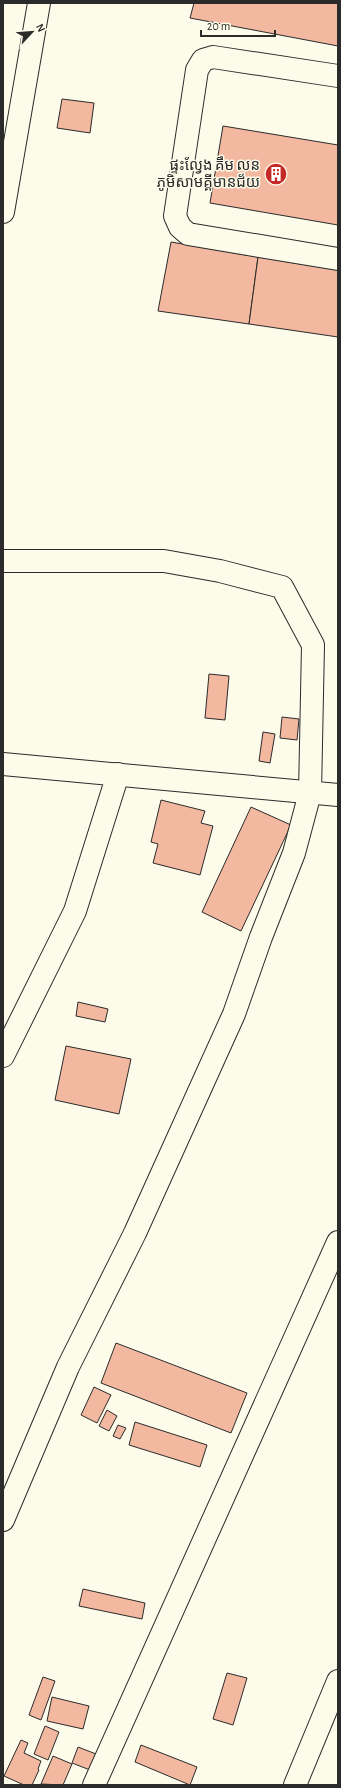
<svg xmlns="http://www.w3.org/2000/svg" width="341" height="1788" viewBox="0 0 341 1788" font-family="'Alegreya Sans','Noto Sans Khmer',sans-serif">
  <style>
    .building { fill: #f2b8a0; stroke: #2b2b2b }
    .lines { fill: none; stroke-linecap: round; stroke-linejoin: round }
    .minor-casing { stroke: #2b2b2b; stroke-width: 24 }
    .minor { stroke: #fdfbea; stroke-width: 22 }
    .labels { text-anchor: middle; stroke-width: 3; stroke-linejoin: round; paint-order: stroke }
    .poi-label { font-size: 15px; fill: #2b2b2b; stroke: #fdfbea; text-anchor: end }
  </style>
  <rect width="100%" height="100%" fill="#fdfbea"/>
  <!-- building -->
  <g class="building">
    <polygon points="194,3 338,3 338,46 190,18"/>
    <polygon points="62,99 94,103 90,133 57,128"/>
    <polygon points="223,126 338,145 338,225 210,203"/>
    <polygon points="171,242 258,257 249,324 158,311"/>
    <polygon points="258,257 338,270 338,337 249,324"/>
    <polygon points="209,674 229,676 225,720 205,718"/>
    <polygon points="282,717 299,719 297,740 280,738"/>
    <polygon points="263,732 275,734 270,763 259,761"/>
    <polygon points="161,800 205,811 201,823 213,826 200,875 153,863 158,844 151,842"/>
    <polygon points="251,807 291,825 241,931 202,912"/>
    <polygon points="78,1002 108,1009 105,1022 76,1016"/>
    <polygon points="66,1046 131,1059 119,1114 55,1100"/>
    <polygon points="116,1343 247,1393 231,1433 101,1383"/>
    <polygon points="94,1387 111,1395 97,1423 81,1415"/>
    <polygon points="107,1410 117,1416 109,1431 99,1426"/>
    <polygon points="135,1422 207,1445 200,1467 129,1445"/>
    <polygon points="118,1425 126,1428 120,1439 113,1436"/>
    <polygon points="83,1589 145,1603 142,1619 79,1606"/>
    <polygon points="227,1673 247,1678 233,1725 213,1719"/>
    <polygon points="43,1677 55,1681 41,1720 29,1715"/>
    <polygon points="52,1697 89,1706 83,1729 47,1721"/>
    <polygon points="45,1726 59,1732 48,1760 34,1754"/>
    <polygon points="21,1740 28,1743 24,1753 41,1761 38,1769 39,1770 32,1785 24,1785 4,1776"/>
    <polygon points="141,1745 197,1767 190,1785 135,1762"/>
    <polygon points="78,1747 96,1754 90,1770 72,1763"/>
    <polygon points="53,1756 72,1764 63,1785 41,1784"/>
  </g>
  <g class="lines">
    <!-- minor casing -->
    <g class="minor-casing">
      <g id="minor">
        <polyline points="338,76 213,57 203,60 197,70 175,216 180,227 188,234 338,259"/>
        <polyline points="3,212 39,3"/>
        <polyline points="3,561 164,561 220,571 282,587 313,645 310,793 294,853 261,937 234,1014 135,1233 68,1367 3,1520"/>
        <polyline points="3,764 338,795"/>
        <polyline points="3,1056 75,911 118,774"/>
        <polyline points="94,1785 338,1242"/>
        <polyline points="295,1785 338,1681"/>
      </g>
    </g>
    <!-- minor -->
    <use href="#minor" class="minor"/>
  </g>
  <!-- icons -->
  <defs>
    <g id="building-disc" transform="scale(1.15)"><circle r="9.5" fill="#c62828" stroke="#fdfbea"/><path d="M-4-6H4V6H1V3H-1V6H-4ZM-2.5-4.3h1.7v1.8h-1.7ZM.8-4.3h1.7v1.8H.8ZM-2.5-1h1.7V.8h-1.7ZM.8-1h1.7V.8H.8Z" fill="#fff"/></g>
  </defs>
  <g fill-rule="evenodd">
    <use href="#building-disc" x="276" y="174"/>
  </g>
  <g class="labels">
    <!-- poi labels -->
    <g class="poi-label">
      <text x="260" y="170">ផ្ទះល្វែង គឹម លន<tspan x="260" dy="17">ភូមិសាមគ្គីមានជ័យ</tspan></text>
    </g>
  </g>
  <!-- border -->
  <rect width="341" height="1788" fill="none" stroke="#2b2b2b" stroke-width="8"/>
  <!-- north arrow -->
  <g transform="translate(32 32) rotate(64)" stroke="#fdfbea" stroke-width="3" paint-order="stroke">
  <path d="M0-3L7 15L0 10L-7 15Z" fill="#2b2b2b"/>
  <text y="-6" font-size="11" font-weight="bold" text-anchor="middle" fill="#2b2b2b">N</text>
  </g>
  <!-- scale -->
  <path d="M201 30v6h74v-6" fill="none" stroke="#2b2b2b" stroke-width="2"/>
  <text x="207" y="30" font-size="12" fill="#2b2b2b" stroke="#fdfbea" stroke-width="3" paint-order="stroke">20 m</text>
</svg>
